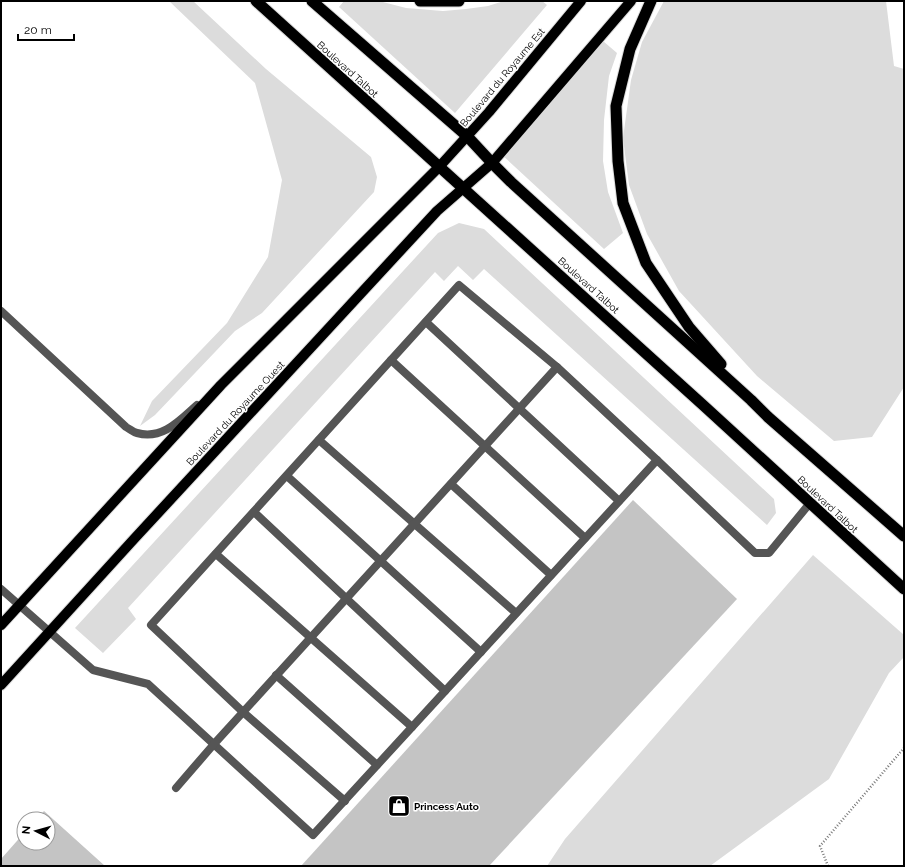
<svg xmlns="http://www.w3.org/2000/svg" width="905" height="867" viewBox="0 0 905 867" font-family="Raleway,sans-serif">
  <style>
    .green { fill: #dcdcdc }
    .building { fill: #c4c4c4 }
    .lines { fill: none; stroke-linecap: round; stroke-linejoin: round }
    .primary-casing { stroke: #dbdbdb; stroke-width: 12 }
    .trunk-casing { stroke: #dbdbdb; stroke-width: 13 }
    .path { stroke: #777; stroke-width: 2.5; stroke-dasharray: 1 2; stroke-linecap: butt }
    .service { stroke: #555; stroke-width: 8 }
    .primary { stroke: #000; stroke-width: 10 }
    .trunk { stroke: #000; stroke-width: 11 }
    .labels { text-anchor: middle; stroke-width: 3; stroke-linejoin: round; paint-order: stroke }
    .street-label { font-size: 10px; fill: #000; stroke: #fff }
    .poi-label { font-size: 10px; font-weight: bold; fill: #000; stroke: #fff; text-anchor: start }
  </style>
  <rect width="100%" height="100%" fill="#fff"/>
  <!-- green -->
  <g class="green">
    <polygon points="169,1 193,1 266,69 371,157 377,177 374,192 262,313 235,331 155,415 140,426 152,401 227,323 268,257 282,180 255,83"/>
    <polygon points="344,1 379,1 406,8 443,11 466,9 488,6 504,1 542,1 547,5 455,113 339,7"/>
    <polygon points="664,1 886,1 894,66 904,69 904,387 872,437 834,441 757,376 679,291 647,234 629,185 623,138 631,80 642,42"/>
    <polygon points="603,41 617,53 609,76 604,120 603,161 608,192 623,233 604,249 500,153"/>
    <polygon points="459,223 484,229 774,499 776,513 767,525 484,269 473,280 458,266 444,281 435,272 128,608 136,619 103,653 75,628 438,233"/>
    <polygon points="813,555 904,635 904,657 889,673 829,779 710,866 547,866 565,839"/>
  </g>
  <!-- building -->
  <g class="building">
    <polygon points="633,500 737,599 489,866 301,866"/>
    <polygon points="44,811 105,866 1,866 1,859 24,833 24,843 48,843 48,819 37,819"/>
  </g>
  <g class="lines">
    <!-- primary casing -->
    <g class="primary-casing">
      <g id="primary">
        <polyline points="1,625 221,385 439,167 489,112 581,1"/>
        <polyline points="1,685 134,539 437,211 492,163 631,1"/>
      </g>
    </g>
    <!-- trunk casing -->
    <g class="trunk-casing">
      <g id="trunk">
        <polyline points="256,1 703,405 904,589"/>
        <polyline points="312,1 467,136 492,163 511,182 751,400 768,417 904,536"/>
        <polyline points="420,1 459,1"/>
        <polyline points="651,1 630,49 616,106 618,161 623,203 646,263 689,327 721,364"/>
      </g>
    </g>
    <!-- path -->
    <polyline class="path" points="828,866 820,846 904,748"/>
    <!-- service -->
    <g class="service">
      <path d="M1 311 126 427C130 429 133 432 137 433 163 440 180 420 197 405"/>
      <polyline points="426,322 619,501"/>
      <polyline points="391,360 585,538"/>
      <polyline points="319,440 516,613"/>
      <polyline points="287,476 481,652"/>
      <polyline points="451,484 551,575"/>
      <polyline points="254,512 445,691"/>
      <polyline points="216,554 412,727"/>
      <polyline points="1,589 93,670 148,684 313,835 657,460 755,553 769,553 810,503"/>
      <polyline points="276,675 377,765"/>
      <polyline points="176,788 214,744 557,367"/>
      <polyline points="345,801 243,712 151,625 459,285 557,367 657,460"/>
    </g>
    <!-- primary -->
    <use href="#primary" class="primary"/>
    <!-- trunk -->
    <use href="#trunk" class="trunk"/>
  </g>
  <!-- icons -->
  <defs>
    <g id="shop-square" transform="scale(1.15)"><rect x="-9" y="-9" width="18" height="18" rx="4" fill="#000" stroke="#fff"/><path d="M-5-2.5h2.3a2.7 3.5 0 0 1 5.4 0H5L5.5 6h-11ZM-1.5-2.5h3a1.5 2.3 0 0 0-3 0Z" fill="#fff"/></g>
  </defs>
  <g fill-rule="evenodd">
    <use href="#shop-square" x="399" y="806"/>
  </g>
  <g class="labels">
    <!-- street labels -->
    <g class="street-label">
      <text transform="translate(348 69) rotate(42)" y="4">Boulevard Talbot</text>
      <text transform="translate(502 77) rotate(-50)" y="4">Boulevard du Royaume Est</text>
      <text transform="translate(589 285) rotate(42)" y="4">Boulevard Talbot</text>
      <text transform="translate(235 413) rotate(-47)" y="4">Boulevard du Royaume Ouest</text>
      <text transform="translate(828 504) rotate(43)" y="4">Boulevard Talbot</text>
    </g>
    <!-- poi labels -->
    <g class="poi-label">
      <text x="414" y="810">Princess Auto</text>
    </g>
  </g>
  <!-- border -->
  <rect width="905" height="867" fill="none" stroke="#000000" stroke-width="4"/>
  <!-- north arrow -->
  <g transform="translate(36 831) rotate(276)"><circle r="19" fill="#ffffff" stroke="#999999"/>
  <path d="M0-3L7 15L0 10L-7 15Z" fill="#000000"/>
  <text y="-6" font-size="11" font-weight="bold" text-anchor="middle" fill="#000000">N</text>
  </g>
  <!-- scale -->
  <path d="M18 34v6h56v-6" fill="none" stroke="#000000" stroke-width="2"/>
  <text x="24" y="34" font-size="12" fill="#000000" stroke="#ffffff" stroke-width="3" paint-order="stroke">20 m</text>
</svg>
